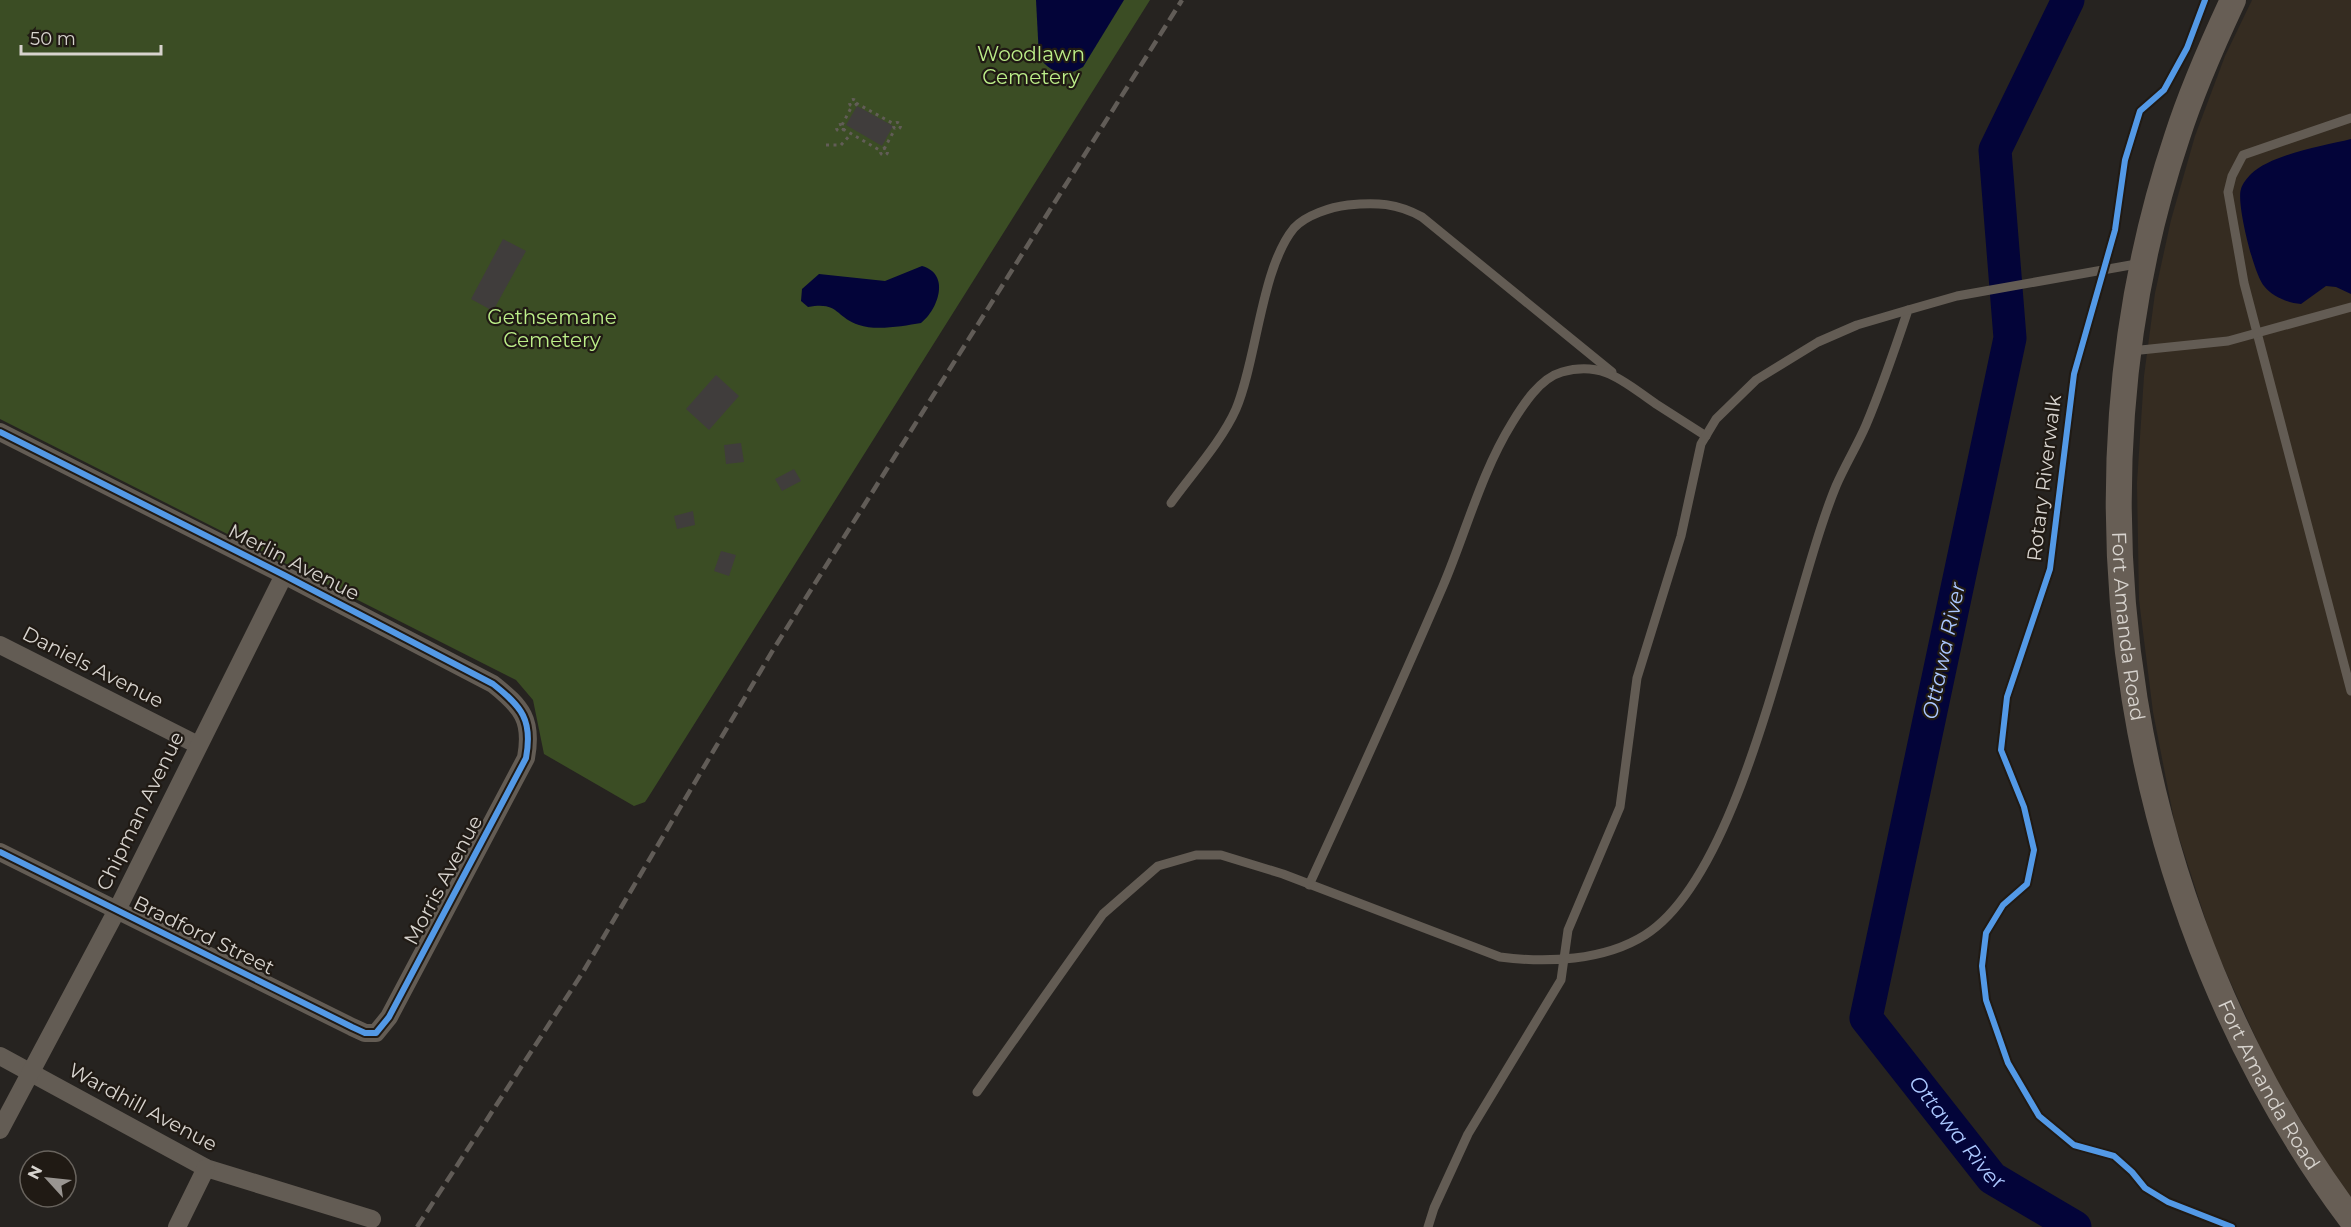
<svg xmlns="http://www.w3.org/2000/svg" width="2351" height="1227" viewBox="0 0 2351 1227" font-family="Montserrat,sans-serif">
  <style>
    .built { fill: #352c21 }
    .green { fill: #3b4d24 }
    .water { fill: #030439 }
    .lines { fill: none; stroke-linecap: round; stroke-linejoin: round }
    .river { stroke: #030439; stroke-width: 33 }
    .building { fill: #403d3c }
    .path { stroke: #625d57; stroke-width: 3; stroke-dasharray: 3 4.5; stroke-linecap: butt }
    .lane { stroke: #635c54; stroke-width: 9 }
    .street { stroke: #635c54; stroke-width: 18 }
    .secondary { stroke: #675e55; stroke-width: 26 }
    .rail { stroke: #615c57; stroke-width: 4.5; stroke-dasharray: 12 6; stroke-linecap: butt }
    .cycleway-casing { stroke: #201a14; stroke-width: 10 }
    .cycleway { stroke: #5399e6; stroke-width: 6 }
    .labels { text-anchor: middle; stroke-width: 4.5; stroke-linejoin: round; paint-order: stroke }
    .park-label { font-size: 20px; fill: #bcee89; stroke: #201a14 }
    .street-label { font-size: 20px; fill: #d7d3ce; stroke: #201a14 }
    .water-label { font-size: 21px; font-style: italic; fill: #acc8ff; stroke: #201a14 }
  </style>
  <rect width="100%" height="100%" fill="#262320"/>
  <!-- built -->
  <polygon class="built" points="2252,0 2351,0 2351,1200 2334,1176 2269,1067 2214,946 2175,825 2153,712 2139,600 2137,483 2144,376 2155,293 2171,220 2195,136 2225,56"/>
  <!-- green -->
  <polygon class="green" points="0,0 1150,0 649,796 645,802 634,806 544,754 533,700 516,680 0,419"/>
  <!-- water -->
  <g class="water">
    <path d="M1036 0H1124L1083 67C1066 78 1050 73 1039 57Z"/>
    <path d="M2351 139V294L2336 287 2326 286 2301 304C2288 303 2273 297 2264 286 2254 275 2236 203 2241 189 2242 184 2248 177 2251 174 2272 154 2323 146 2351 139Z"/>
    <path d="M922 266C951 274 938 310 921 323 903 326 876 331 859 325 835 317 839 301 808 307L801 301 802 289 819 274 885 281Z"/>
  </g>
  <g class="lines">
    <!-- river -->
    <path class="river" id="s1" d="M2068 0 1995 150 2010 338 1866 1018 1992 1178 2075 1227"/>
  </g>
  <!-- building -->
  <g class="building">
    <polygon points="857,106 893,126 882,146 846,125"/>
    <polygon points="503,239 526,251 493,311 471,299"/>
    <polygon points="716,375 739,396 709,430 686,409"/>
    <polygon points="741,443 744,462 726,464 724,445"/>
    <polygon points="794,469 801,481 782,491 775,479"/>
    <polygon points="693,511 695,525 677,529 674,516"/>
    <polygon points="721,551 736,555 729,576 714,571"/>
  </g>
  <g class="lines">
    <!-- path -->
    <g class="path">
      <circle cx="853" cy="103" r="3.5"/>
      <polyline points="856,103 894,124"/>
      <circle cx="897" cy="126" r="3.5"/>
      <circle cx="840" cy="128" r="3.5"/>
      <polyline points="842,125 852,106"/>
      <polyline points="843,129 881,151"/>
      <polyline points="826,145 841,145 851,134"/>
      <circle cx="884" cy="152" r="3.5"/>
      <polyline points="884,149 895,129"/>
    </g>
    <!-- lane -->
    <g class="lane">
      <polyline points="2351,118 2243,155 2232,176 2228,192 2244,283 2351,691"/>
      <polyline points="2131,351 2228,341 2351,307"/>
      <path d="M1171 503C1191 475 1222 441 1236 409 1257 359 1261 268 1294 228 1306 215 1331 207 1348 205 1376 202 1397 203 1422 217L1612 372"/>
      <path d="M1309 885C1355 785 1400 686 1443 586 1466 532 1481 473 1512 423 1523 405 1540 378 1562 372 1604 360 1625 383 1656 404 1673 415 1689 425 1706 436"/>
      <path d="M977 1092 1103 914 1158 866 1196 855H1221L1283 874 1500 957C1546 963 1604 961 1645 935 1745 872 1790 597 1836 486 1845 465 1857 446 1866 425 1882 387 1895 349 1908 310L1957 296 2142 263"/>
      <polyline points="1428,1227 1434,1208 1468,1134 1561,980 1568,930 1620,807 1637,678 1681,536 1701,444 1716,419 1756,380 1818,342 1857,325 1908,310"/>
    </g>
    <!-- street -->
    <g class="street">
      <path d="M0 432 284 575 493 684C522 707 533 720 526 758L389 1017 376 1033H365L352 1027 0 852"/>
      <polyline points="0,645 198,745"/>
      <polyline points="0,1056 206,1168 372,1219"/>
      <polyline points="0,1130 117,910 284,575"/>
      <polyline points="177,1227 206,1168"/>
    </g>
    <!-- secondary -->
    <path class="secondary" id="s2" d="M2233 0C2212 45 2192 90 2177 137 2057 494 2126 918 2351 1219"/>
    <!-- rail -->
    <polyline class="rail" points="417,1227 583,972 773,650 1182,0"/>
    <!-- cycleway casing -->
    <g class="cycleway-casing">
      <g id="cycleway">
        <polyline points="2205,0 2187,48 2164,90 2140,111 2125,160 2115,230 2074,374 2050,569 2007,697 2001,750 2024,807 2034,850 2027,884 2003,905 1986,933 1982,966 1986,1000 2008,1063 2039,1116 2074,1145 2114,1156 2132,1172 2145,1188 2168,1202 2232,1227"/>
        <path d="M0 432 284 575 493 684C522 707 533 720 526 758L389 1017 376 1033H365L352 1027 0 852"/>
      </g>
    </g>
    <!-- cycleway -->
    <use href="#cycleway" class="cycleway"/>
  </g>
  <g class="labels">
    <!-- park labels -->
    <g class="park-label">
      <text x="1031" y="61">Woodlawn<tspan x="1031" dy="23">Cemetery</tspan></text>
      <text x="552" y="324">Gethsemane<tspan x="552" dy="23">Cemetery</tspan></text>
    </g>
    <!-- street labels -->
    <g class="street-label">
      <text transform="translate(2044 478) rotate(-83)" y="7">Rotary Riverwalk</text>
      <text transform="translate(294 562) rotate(27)" y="7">Merlin Avenue</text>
      <text dy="7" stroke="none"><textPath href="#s2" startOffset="644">Fort Amanda Road</textPath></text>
      <text transform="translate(93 667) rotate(27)" y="7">Daniels Avenue</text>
      <text transform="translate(140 811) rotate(-64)" y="7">Chipman Avenue</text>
      <text transform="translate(443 880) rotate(-62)" y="7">Morris Avenue</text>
      <text transform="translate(204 935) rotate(26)" y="7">Bradford Street</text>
      <text dy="7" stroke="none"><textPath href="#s2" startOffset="1128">Fort Amanda Road</textPath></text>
      <text transform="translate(143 1107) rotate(28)" y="7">Wardhill Avenue</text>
    </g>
    <!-- water labels -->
    <g class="water-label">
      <text transform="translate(1944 651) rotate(-78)" y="7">Ottawa River</text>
      <text dy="7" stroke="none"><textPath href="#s1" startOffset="1197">Ottawa River</textPath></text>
    </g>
  </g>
  <!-- north arrow -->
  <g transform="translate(48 1179) rotate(297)"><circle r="28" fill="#201a14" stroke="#69645e" stroke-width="1.5"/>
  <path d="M0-4.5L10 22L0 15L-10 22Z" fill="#999591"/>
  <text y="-9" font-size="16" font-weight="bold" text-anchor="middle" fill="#d7d3ce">N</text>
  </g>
  <!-- scale -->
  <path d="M21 45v9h140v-9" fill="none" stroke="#d7d3ce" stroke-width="3"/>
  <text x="30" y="45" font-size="18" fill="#d7d3ce" stroke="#201a14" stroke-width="4.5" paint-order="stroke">50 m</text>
</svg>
